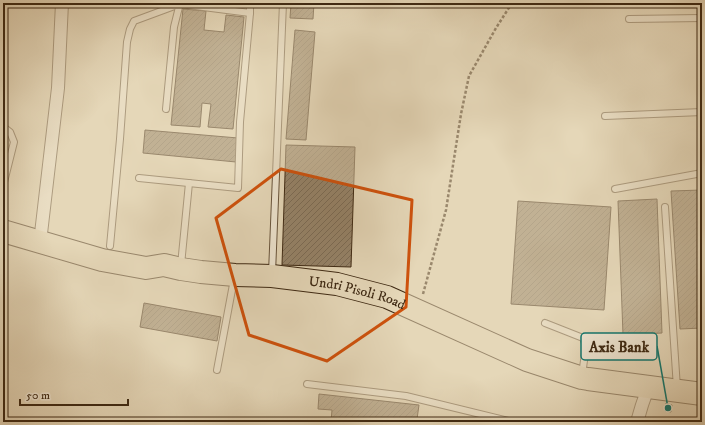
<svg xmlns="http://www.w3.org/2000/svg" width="705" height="425" viewBox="0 0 705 425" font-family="'IM FELL DW Pica',serif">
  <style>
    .building { fill: url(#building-hatch); stroke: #3e2913 }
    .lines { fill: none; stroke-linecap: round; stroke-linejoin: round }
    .lane-casing { stroke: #68543c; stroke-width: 8 }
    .street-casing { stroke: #68543c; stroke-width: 14 }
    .highway-casing { stroke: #3e2913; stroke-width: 24 }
    .path { stroke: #3e2913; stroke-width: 2.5; stroke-dasharray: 3 2; stroke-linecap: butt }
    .lane { stroke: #eee5d1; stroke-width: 6 }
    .street { stroke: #eee5d1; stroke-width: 12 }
    .highway { stroke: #e5d7b8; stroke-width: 22 }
    .marked { fill: none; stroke: #ce520d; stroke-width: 3; stroke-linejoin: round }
    .labels { text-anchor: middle; stroke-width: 3.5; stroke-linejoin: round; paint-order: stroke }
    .street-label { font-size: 14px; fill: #3e2913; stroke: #eee5d1 }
    .leader { fill: none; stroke: #0f766e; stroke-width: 1.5 }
    .callout-dot { fill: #0f766e; stroke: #eee5d1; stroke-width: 1.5 }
    .callout { fill: #eee5d1; stroke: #0f766e; stroke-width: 1.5 }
    .callout-label { font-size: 15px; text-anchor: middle; font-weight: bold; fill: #3e2913 }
  </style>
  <defs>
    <pattern id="building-hatch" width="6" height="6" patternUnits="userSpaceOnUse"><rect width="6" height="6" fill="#958369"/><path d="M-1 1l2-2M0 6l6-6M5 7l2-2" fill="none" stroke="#7b6b55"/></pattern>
  </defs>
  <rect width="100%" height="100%" fill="#e5d7b8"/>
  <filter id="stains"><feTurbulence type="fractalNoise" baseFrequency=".005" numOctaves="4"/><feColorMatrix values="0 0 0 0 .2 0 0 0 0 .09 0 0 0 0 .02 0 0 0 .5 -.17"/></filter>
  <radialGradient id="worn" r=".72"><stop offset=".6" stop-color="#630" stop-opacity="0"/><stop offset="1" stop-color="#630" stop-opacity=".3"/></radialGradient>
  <!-- building -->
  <g class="building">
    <polygon points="291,3 314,3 313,19 290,18"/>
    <polygon points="183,9 206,11 204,30 224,32 226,15 244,17 233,129 208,127 211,104 202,103 200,127 171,125"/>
    <polygon points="295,30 315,32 306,140 286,139"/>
    <polygon points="145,130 238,138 236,162 143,153"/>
    <polygon points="286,145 355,147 351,267 282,265"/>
    <polygon points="702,190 702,328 680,329 671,191"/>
    <polygon points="657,199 662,333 623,335 618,201"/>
    <polygon points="518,201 611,207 604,310 511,304"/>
    <polygon points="144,303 221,317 217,341 140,327"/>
    <polygon points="319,394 419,405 417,419 404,418 404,422 315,422 315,420 331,421 332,410 318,409"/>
    <polygon points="666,403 672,405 671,412 665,411"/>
  </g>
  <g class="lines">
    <!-- lane casing -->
    <g class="lane-casing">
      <g id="lane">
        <polyline points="629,19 702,18"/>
        <polyline points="166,109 174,27 180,3"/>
        <polyline points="605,116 702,112"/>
        <polyline points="3,127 5,128 10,132 14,142 3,186"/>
        <polyline points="139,178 238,188 240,122 250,13"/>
        <polyline points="615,189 702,173"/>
        <polyline points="665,207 677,388"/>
        <polyline points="110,246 120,139 127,42 130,29 134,21 180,4 250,13 250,3"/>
        <polyline points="181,265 189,183"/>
        <polyline points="272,273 283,3"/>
        <polyline points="545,323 583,338 586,346 582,375"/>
        <polyline points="217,370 234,279"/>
        <polyline points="307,384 406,396 513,422"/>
      </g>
    </g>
    <!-- street casing -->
    <g class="street-casing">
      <g id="street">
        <polyline points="40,242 58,88 62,3"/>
        <polyline points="637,422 642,405 648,388"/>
      </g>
    </g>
    <!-- highway casing -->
    <g class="highway-casing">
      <g id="highway">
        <path id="s1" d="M3 231 102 260 146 268 164 265 181 269 201 272 235 275 272 276 337 284 387 297 527 360 582 378 588 379 702 394"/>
      </g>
    </g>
    <!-- path -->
    <polyline class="path" points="423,294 446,210 461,114 469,76 496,28 512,3"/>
    <!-- lane -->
    <use href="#lane" class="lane"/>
    <!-- street -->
    <use href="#street" class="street"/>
    <!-- highway -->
    <use href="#highway" class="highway"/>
  </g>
  <!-- marked area -->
  <path d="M0 0H705V425H0ZM281 169 412 200 406 307 327 361 249 335 216 218Z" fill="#e5d7b8" fill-opacity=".55" fill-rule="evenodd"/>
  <path class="marked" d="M281 169 412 200 406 307 327 361 249 335 216 218Z"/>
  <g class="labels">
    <!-- street labels -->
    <g class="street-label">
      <text dy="5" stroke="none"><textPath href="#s1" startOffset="362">Undri Pisoli Road</textPath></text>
    </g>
  </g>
  <!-- callouts -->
  <path class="leader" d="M668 408L657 346"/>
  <circle class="callout-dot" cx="668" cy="408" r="4"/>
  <rect class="callout" x="581" y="333" width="76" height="27" rx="4"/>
  <g class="callout-label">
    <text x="619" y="352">Axis Bank</text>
  </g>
  <!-- margin -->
  <rect width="705" height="425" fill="none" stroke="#e5d7b8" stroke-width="16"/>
  <rect x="4" y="4" width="697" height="417" fill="none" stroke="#3e2913" stroke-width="2"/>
  <rect x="8" y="8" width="689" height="409" fill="none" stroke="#3e2913"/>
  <!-- scale -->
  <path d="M20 399v6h108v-6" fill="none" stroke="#3e2913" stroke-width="2"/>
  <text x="26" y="399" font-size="12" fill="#3e2913" stroke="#eee5d1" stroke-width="3" paint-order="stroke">50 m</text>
  <rect width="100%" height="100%" filter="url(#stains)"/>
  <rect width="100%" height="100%" fill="url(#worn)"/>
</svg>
